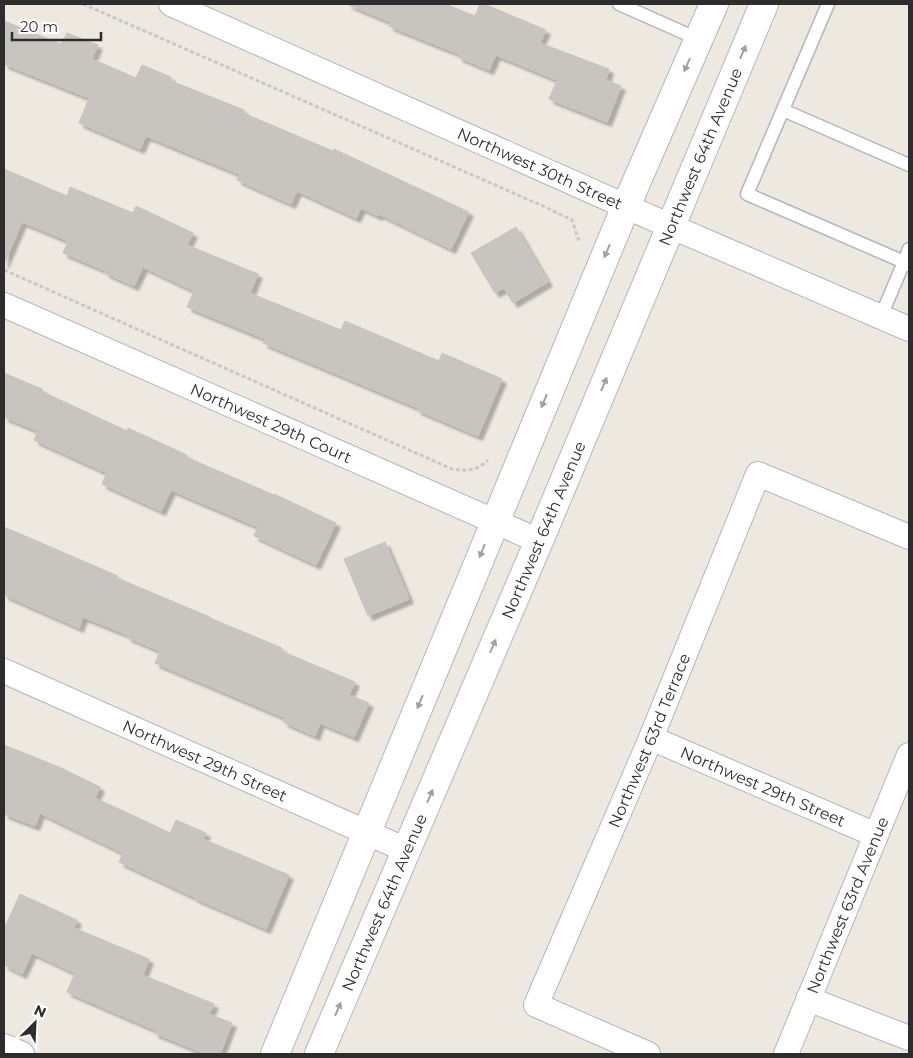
<svg xmlns="http://www.w3.org/2000/svg" width="913" height="1058" viewBox="0 0 913 1058" font-family="Montserrat,sans-serif">
  <style>
    .building { fill: #c8c5c0; stroke: #c8c4bb; filter: url(#shadow) }
    .lines { fill: none; stroke-linecap: round; stroke-linejoin: round }
    .service-casing { stroke: #b4b6bf; stroke-width: 15 }
    .minor-casing { stroke: #b4b6bf; stroke-width: 26 }
    .tertiary-casing { stroke: #b4b6bf; stroke-width: 30 }
    .path { stroke: #c8c8c8; stroke-width: 3; stroke-dasharray: 4 2.5; stroke-linecap: butt }
    .service { stroke: #fff; stroke-width: 12 }
    .minor { stroke: #fff; stroke-width: 24 }
    .tertiary { stroke: #fff; stroke-width: 28 }
    .oneway { fill: #a0a0a0 }
    .labels { text-anchor: middle; stroke-width: 4; stroke-linejoin: round; paint-order: stroke }
    .street-label { font-size: 16px; fill: #2d2d2d; stroke: #fff }
  </style>
  <defs>
    <filter id="shadow"><feDropShadow dx="4.5" dy="4.5" stdDeviation="1" flood-color="#0004"/></filter>
  </defs>
  <rect width="100%" height="100%" fill="#ede9e1"/>
  <!-- building -->
  <g class="building">
    <polygon points="347,4 445,4 475,16 480,4 484,4 546,30 540,43 609,69 606,80 621,86 607,122 549,99 557,80 496,55 489,70 458,57 459,54 389,26 390,22"/>
    <polygon points="4,21 61,44 67,33 98,45 92,59 136,78 142,65 171,77 169,80 244,110 243,113 333,151 334,149 469,212 451,249 379,214 378,216 361,208 356,218 297,191 291,204 237,180 239,174 146,136 140,149 79,123 89,98 4,64"/>
    <polygon points="4,169 67,196 70,187 133,213 136,206 193,233 187,245 258,274 250,293 341,330 345,321 439,361 442,353 502,379 478,436 417,410 418,408 263,343 265,339 187,307 194,291 143,267 134,286 105,273 106,271 63,253 68,241 22,222 4,264"/>
    <polygon points="516,227 548,282 513,303 504,288 495,293 471,253"/>
    <polygon points="4,373 42,389 41,391 127,431 128,428 187,455 186,457 274,495 274,494 336,523 316,565 254,536 258,527 171,490 161,511 102,484 107,473 34,440 38,431 4,417"/>
    <polygon points="4,527 118,576 117,578 210,617 210,618 282,648 281,651 355,682 349,695 369,703 354,737 320,723 315,736 283,722 285,718 155,663 160,651 127,637 128,635 83,617 79,628 4,595"/>
    <polygon points="385,542 409,599 368,616 344,559"/>
    <polygon points="4,745 59,767 100,787 95,798 145,821 170,833 176,820 206,833 203,839 289,875 266,929 194,898 194,897 119,862 123,853 40,813 35,826 4,814"/>
    <polygon points="20,894 77,920 74,928 149,959 143,975 214,1004 209,1014 232,1023 220,1054 206,1054 154,1033 155,1030 67,992 75,973 32,953 22,974 4,965 4,929"/>
  </g>
  <g class="lines">
    <!-- service casing -->
    <g class="service-casing">
      <g id="service">
        <polyline points="619,4 698,39"/>
        <polyline points="828,4 747,194 904,262 881,316"/>
        <polyline points="783,110 909,165"/>
        <polyline points="909,249 904,262 909,265"/>
      </g>
    </g>
    <!-- minor casing -->
    <g class="minor-casing">
      <g id="minor">
        <path id="s1" d="M171 4 670 226 909 329"/>
        <path id="s2" d="M4 305 539 541"/>
        <path id="s3" d="M4 671 406 850"/>
        <path id="s4" d="M651 738 876 835"/>
        <polyline points="808,999 909,1038"/>
        <polyline points="4,1046 22,1054"/>
        <path id="s5" d="M648 1054 536 1005 651 738 758 474 909 537"/>
        <path id="s6" d="M786 1054 909 755"/>
      </g>
    </g>
    <!-- tertiary casing -->
    <g class="tertiary-casing">
      <g id="tertiary">
        <polyline points="275,1054 626,206 714,4"/>
        <path id="s7" d="M319 1054 539 541 764 4"/>
      </g>
    </g>
    <!-- path -->
    <g class="path">
      <polyline points="83,4 543,206 572,220 579,241"/>
      <path d="M4 270 452 469C466 471 477 471 488 460"/>
    </g>
    <!-- service -->
    <use href="#service" class="service"/>
    <!-- minor -->
    <use href="#minor" class="minor"/>
    <!-- tertiary -->
    <use href="#tertiary" class="tertiary"/>
  </g>
  <!-- one-way arrows -->
  <defs><path id="oneway-solid" d="M-6-.8H1V-3.2L6.5 0L1 3.2V.8H-6Z" transform="scale(1.25)"/></defs>
  <g class="oneway">
    <use href="#oneway-solid" transform="translate(743 52) rotate(-67)"/>
    <use href="#oneway-solid" transform="translate(687 65) rotate(114)"/>
    <use href="#oneway-solid" transform="translate(607 251) rotate(113)"/>
    <use href="#oneway-solid" transform="translate(604 384) rotate(-67)"/>
    <use href="#oneway-solid" transform="translate(544 401) rotate(113)"/>
    <use href="#oneway-solid" transform="translate(482 551) rotate(112)"/>
    <use href="#oneway-solid" transform="translate(493 646) rotate(-67)"/>
    <use href="#oneway-solid" transform="translate(420 702) rotate(112)"/>
    <use href="#oneway-solid" transform="translate(430 796) rotate(-67)"/>
    <use href="#oneway-solid" transform="translate(338 1009) rotate(-67)"/>
  </g>
  <g class="labels">
    <!-- street labels -->
    <g class="street-label">
      <text dy="6" stroke="none"><textPath href="#s7" startOffset="975">Northwest 64th Avenue</textPath></text>
      <text dy="6" stroke="none"><textPath href="#s1" startOffset="404">Northwest 30th Street</textPath></text>
      <text dy="6" stroke="none"><textPath href="#s2" startOffset="292">Northwest 29th Court</textPath></text>
      <text dy="6" stroke="none"><textPath href="#s7" startOffset="570">Northwest 64th Avenue</textPath></text>
      <text dy="6" stroke="none"><textPath href="#s5" startOffset="410">Northwest 63rd Terrace</textPath></text>
      <text dy="6" stroke="none"><textPath href="#s3" startOffset="220">Northwest 29th Street</textPath></text>
      <text dy="6" stroke="none"><textPath href="#s4" startOffset="122">Northwest 29th Street</textPath></text>
      <text dy="6" stroke="none"><textPath href="#s7" startOffset="165">Northwest 64th Avenue</textPath></text>
      <text dy="6" stroke="none"><textPath href="#s6" startOffset="161">Northwest 63rd Avenue</textPath></text>
    </g>
  </g>
  <!-- border -->
  <rect width="913" height="1058" fill="none" stroke="#2d2d2d" stroke-width="10"/>
  <!-- north arrow -->
  <g transform="translate(35 1023) rotate(24)" stroke="#ffffff" stroke-width="4" paint-order="stroke">
  <path d="M0-4L9 19L0 12L-9 19Z" fill="#2d2d2d"/>
  <text y="-8" font-size="14" font-weight="bold" text-anchor="middle" fill="#2d2d2d">N</text>
  </g>
  <!-- scale -->
  <path d="M12 32v8h89v-8" fill="none" stroke="#2d2d2d" stroke-width="2.5"/>
  <text x="20" y="32" font-size="15" fill="#2d2d2d" stroke="#ffffff" stroke-width="4" paint-order="stroke">20 m</text>
</svg>
